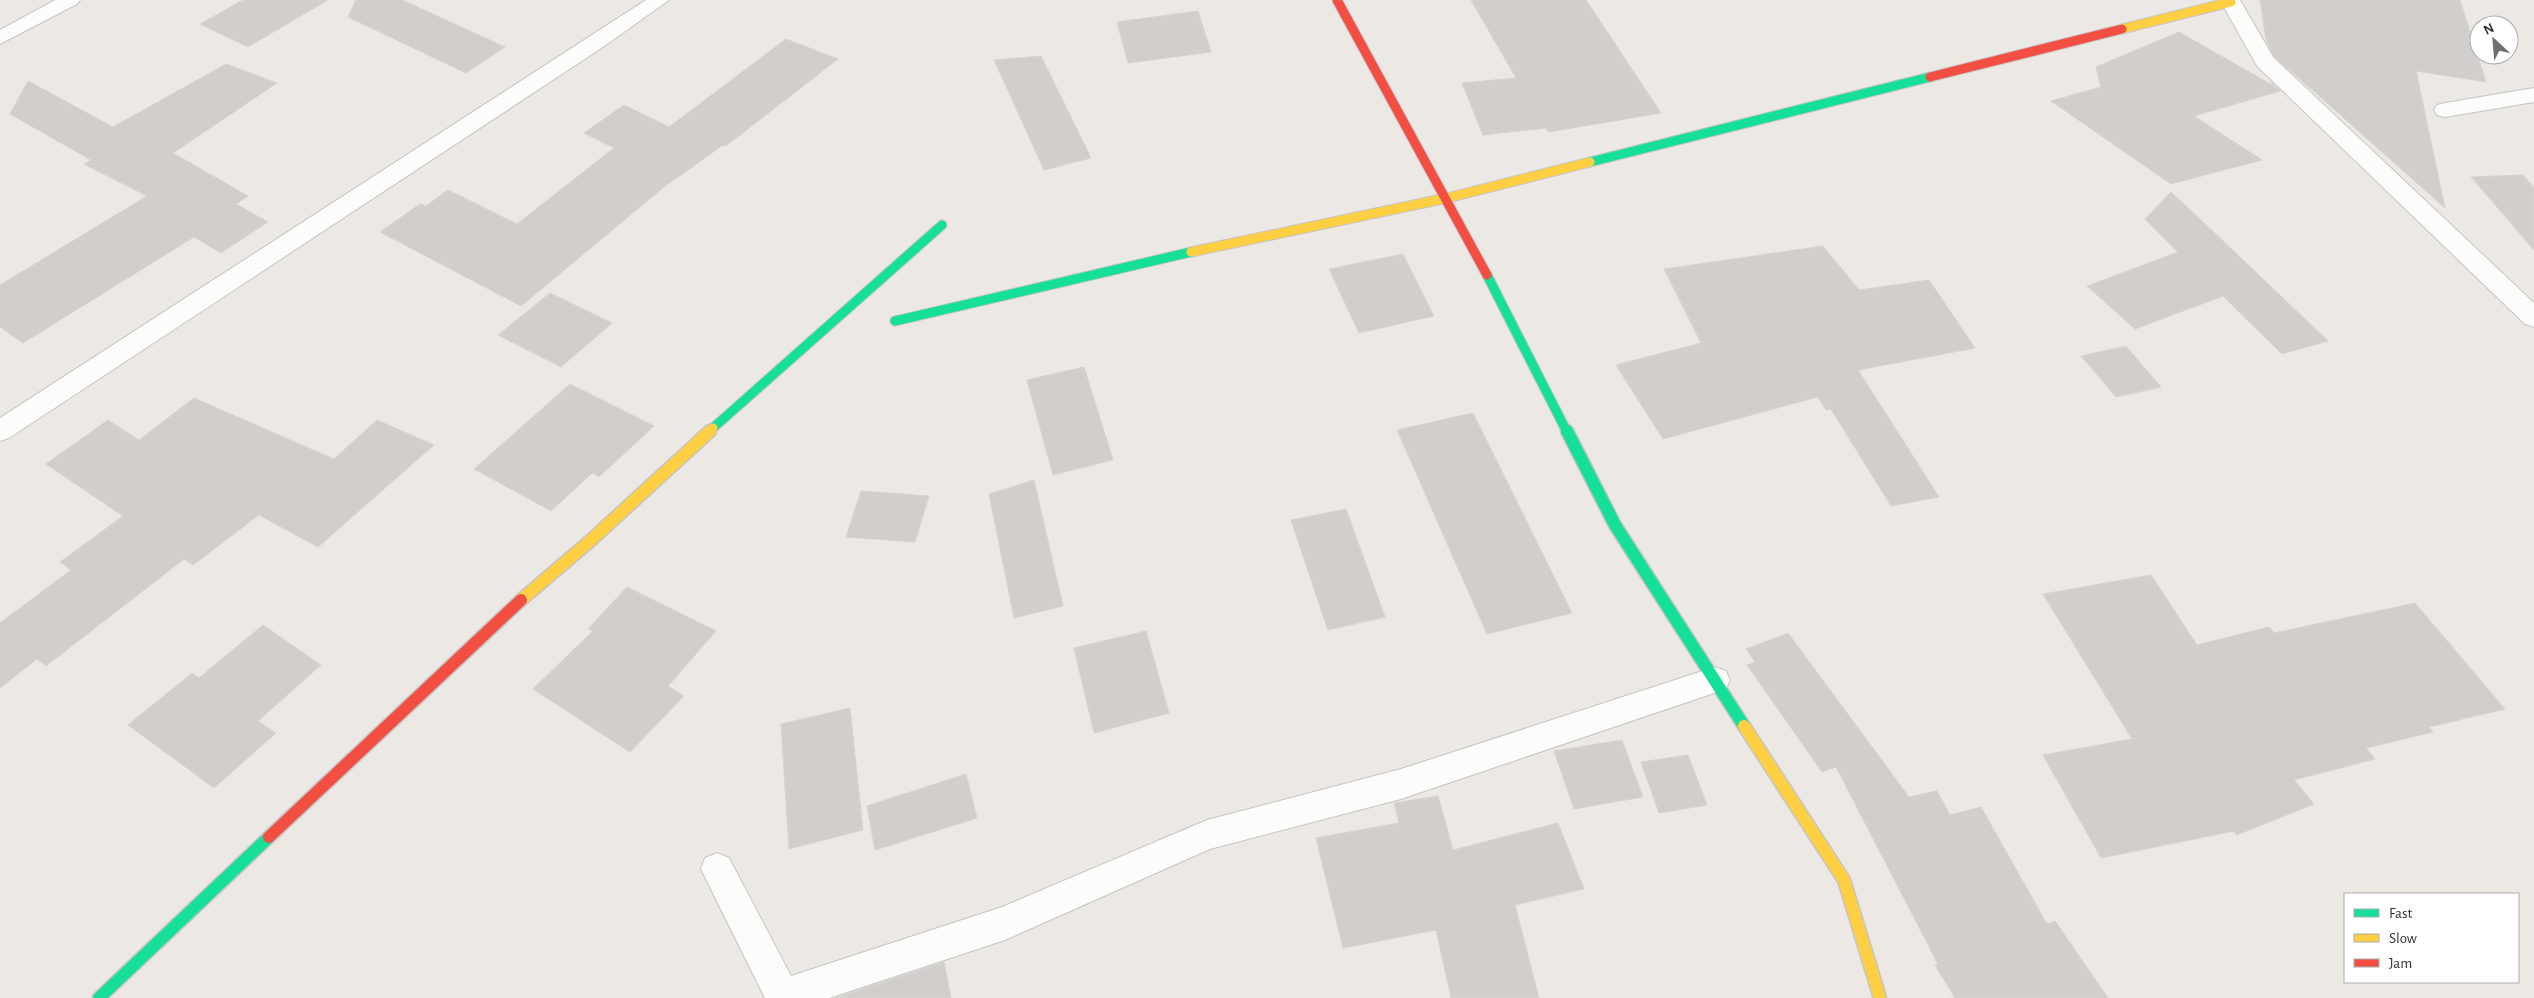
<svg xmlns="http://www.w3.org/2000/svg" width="2534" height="998" viewBox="0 0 2534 998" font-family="'Alegreya Sans',sans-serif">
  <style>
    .building { fill: #d1cecb; stroke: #d7d4d0 }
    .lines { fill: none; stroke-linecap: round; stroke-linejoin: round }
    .street-casing { stroke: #c5c4c5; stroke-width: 2 }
    .fast-far1-casing { stroke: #c5c4c5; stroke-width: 11 }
    .fast-casing { stroke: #c5c4c5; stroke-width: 15 }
    .slow-far1-casing { stroke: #c5c4c5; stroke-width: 11 }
    .slow-casing { stroke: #c5c4c5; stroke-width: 15 }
    .jam-far1-casing { stroke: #c5c4c5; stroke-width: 11 }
    .jam-casing { stroke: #c5c4c5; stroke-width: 15 }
    .street { fill: #fcfcfb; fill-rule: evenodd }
    .fast-far1 { stroke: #16e098; stroke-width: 9 }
    .fast { stroke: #16e098; stroke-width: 12 }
    .slow-far1 { stroke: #ffcf43; stroke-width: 9 }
    .slow { stroke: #ffcf43; stroke-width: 12 }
    .jam-far1 { stroke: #f24e42; stroke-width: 9 }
    .jam { stroke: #f24e42; stroke-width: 12 }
  </style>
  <rect width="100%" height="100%" fill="#ece8e4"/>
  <!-- building -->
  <g class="building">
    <polygon points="243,0 328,0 248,47 200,24"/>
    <polygon points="356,0 402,0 505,47 466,73 348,17"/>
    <polygon points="1471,0 1586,0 1661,113 1548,132 1546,128 1483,135 1462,83 1516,78"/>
    <polygon points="2260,0 2460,0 2486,82 2416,71 2445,208 2274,56 2266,40"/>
    <polygon points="1198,11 1211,52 1128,63 1117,22"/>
    <polygon points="2179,32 2272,85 2271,82 2280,91 2194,116 2262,160 2171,184 2051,101 2101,87 2096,67"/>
    <polygon points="786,39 838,59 726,146 723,145 664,187 521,306 380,232 420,204 426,206 448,190 517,224 614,148 584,133 624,105 669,127"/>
    <polygon points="1041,56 1091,158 1044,170 994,60"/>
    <polygon points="226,64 277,83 173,153 248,196 236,204 268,222 221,253 194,237 23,343 0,327 0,285 147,196 84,164 91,160 10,114 28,81 113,127"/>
    <polygon points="2523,175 2534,188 2534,250 2471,177"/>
    <polygon points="2171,192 2219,237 2328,341 2282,354 2223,296 2135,329 2087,286 2178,252 2145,219"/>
    <polygon points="1823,246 1859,290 1929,280 1975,348 1858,370 1939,497 1891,506 1831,409 1826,410 1818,397 1663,439 1616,365 1701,343 1664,269"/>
    <polygon points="1403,254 1434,316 1359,333 1329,269"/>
    <polygon points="550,293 612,323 561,367 498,335"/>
    <polygon points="2126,346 2161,387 2116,397 2081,356"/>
    <polygon points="1084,367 1113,460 1053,475 1027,380"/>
    <polygon points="570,384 654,426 599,477 592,473 551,511 474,469"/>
    <polygon points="194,398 334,459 377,420 434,445 318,547 259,515 193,565 184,559 46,666 37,659 0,688 0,623 71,570 60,562 123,516 46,464 108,420 139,440"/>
    <polygon points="1473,413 1572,613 1487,634 1397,430"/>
    <polygon points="1034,480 1063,606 1014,618 989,494"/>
    <polygon points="861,491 929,496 915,542 846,537"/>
    <polygon points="1346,509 1385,617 1328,630 1291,520"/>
    <polygon points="2151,575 2197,645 2269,627 2274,633 2415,603 2505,709 2429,727 2433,732 2366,748 2375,759 2294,780 2314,804 2237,835 2234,831 2101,858 2043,755 2132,739 2043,594"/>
    <polygon points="627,587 716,631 668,686 684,696 630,752 533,689 593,631 588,629"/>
    <polygon points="263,625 321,665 258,721 276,733 214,788 128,725 192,673 199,678"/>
    <polygon points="1146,631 1169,713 1094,733 1074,648"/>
    <polygon points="1788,633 1909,797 1937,791 1950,815 1981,807 2047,924 2055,921 2108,998 1955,998 1935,965 1938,964 1836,767 1822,772 1747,665 1755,662 1746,649"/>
    <polygon points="850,708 863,830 789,849 781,724"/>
    <polygon points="1622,740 1643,797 1574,809 1554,751"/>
    <polygon points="1688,755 1707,805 1659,813 1641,762"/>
    <polygon points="966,774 977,818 875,850 867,806"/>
    <polygon points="1438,796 1453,850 1558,823 1584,889 1515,905 1539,998 1451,998 1436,930 1343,948 1316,838 1399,823 1394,803"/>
    <polygon points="944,962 951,998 835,998"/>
  </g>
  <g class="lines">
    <!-- street casing -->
    <g class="street-casing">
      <g id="street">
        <polygon points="55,0 80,0 77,4 0,44 0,30"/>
        <polygon points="646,0 669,0 600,49 9,438 0,441 0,418"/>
        <polygon points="2220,0 2240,0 2273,57 2534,303 2534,327 2525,324 2257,66"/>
        <polygon points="2534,88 2534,102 2445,117 2437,115 2434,110 2437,105 2445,103"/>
        <polygon points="1715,667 1726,671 1730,680 1726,689 1401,799 1210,849 1005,940 829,998 765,998 701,869 705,858 717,853 729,858 791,976 1002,907 1207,820 1401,769"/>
      </g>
    </g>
    <!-- fast-far1 casing -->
    <g class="fast-far1-casing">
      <g id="fast-far1">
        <polyline points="1590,162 1930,77"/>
        <polyline points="1487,275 1567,432"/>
        <polyline points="895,321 1191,252"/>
        <polyline points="713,428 942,225"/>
      </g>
    </g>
    <!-- fast casing -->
    <g class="fast-casing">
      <g id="fast">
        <polyline points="1567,431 1615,525 1744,726"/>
        <polyline points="99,998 269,837"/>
      </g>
    </g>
    <!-- slow-far1 casing -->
    <g class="slow-far1-casing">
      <g id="slow-far1">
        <polyline points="2122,29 2231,2"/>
        <polyline points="1191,252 1447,198 1590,162"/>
        <polyline points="709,432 713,428"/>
      </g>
    </g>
    <!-- slow casing -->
    <g class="slow-casing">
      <g id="slow">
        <polyline points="521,600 590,541 710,431"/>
        <polyline points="1744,726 1844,880 1880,998"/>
      </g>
    </g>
    <!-- jam-far1 casing -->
    <g class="jam-far1-casing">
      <g id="jam-far1">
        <polyline points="1337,0 1487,275"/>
        <polyline points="1930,77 2122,29"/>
      </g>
    </g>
    <!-- jam casing -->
    <g class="jam-casing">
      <polyline id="jam" points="269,837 521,600"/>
    </g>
    <!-- street -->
    <use href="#street" class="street"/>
    <!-- fast-far1 -->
    <use href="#fast-far1" class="fast-far1"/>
    <!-- fast -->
    <use href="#fast" class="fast"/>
    <!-- slow-far1 -->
    <use href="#slow-far1" class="slow-far1"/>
    <!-- slow -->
    <use href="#slow" class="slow"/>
    <!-- jam-far1 -->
    <use href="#jam-far1" class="jam-far1"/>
    <!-- jam -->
    <use href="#jam" class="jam"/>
  </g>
  <!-- legend -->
  <rect x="2344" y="893" width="175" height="90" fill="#ffffff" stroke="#ababab"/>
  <rect x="2354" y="909" width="25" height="8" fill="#16e098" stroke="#ababab"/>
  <text x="2389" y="918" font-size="15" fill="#2e2e2e">Fast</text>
  <rect x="2354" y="934" width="25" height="8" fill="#ffcf43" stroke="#ababab"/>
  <text x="2389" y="943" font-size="15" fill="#2e2e2e">Slow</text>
  <rect x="2354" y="959" width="25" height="8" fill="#f24e42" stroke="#ababab"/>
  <text x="2389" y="968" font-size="15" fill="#2e2e2e">Jam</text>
  <!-- north arrow -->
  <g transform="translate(2494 40) rotate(334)"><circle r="24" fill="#ffffff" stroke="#ababab"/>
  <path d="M0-4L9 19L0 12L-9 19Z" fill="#706f6e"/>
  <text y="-8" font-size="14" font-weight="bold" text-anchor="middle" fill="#2e2e2e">N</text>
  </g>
</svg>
